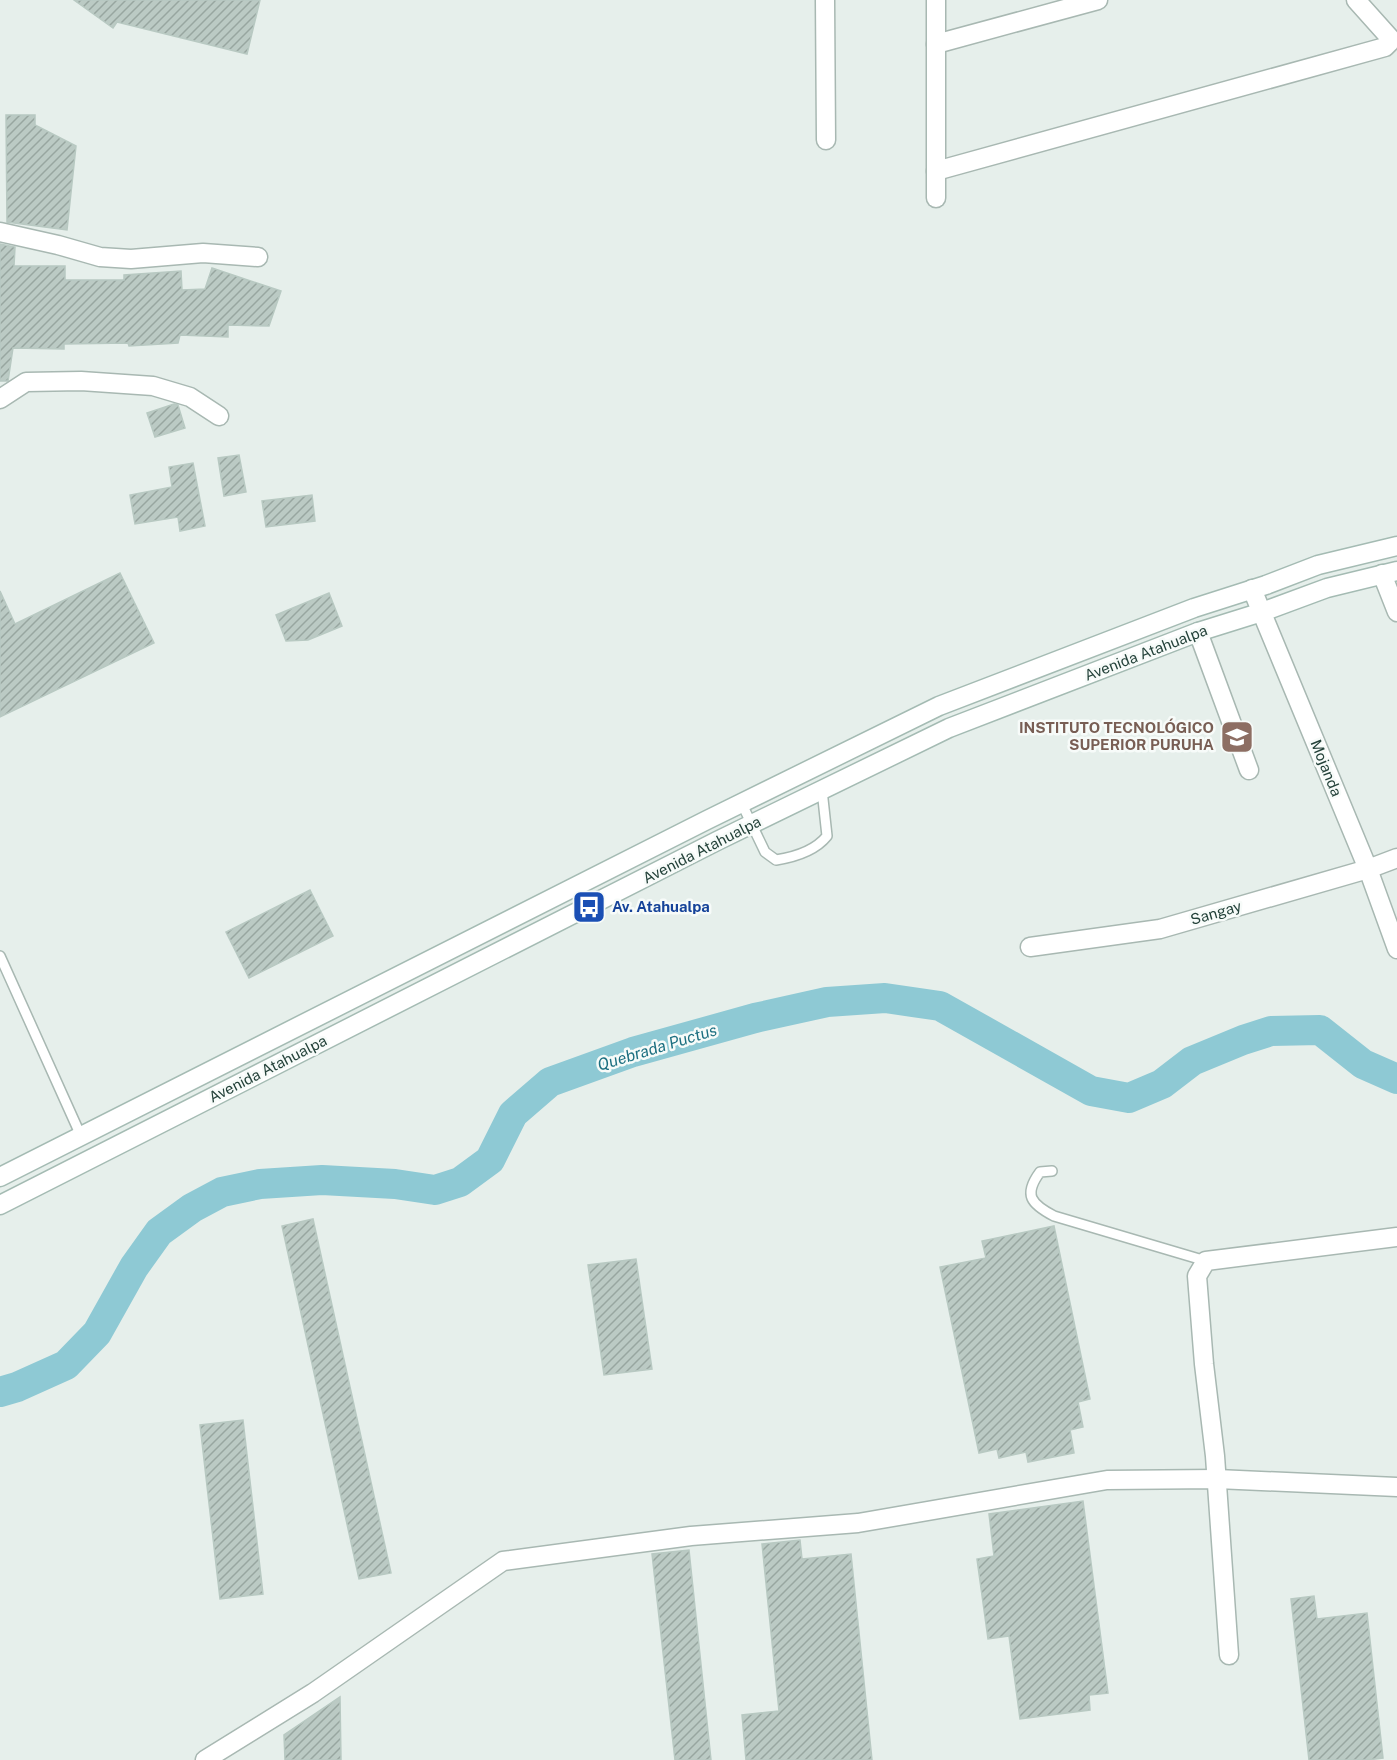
<svg xmlns="http://www.w3.org/2000/svg" width="1397" height="1760" viewBox="0 0 1397 1760" font-family="'Public Sans',sans-serif">
  <style>
    .lines { fill: none; stroke-linecap: round; stroke-linejoin: round }
    .river { stroke: #8ec9d4; stroke-width: 30 }
    .building { fill: url(#building-hatch); stroke: #b8c9c2; stroke-width: 1.5 }
    .service-casing { stroke: #a8b8b2; stroke-width: 12 }
    .minor-casing { stroke: #a8b8b2; stroke-width: 21 }
    .secondary-casing { stroke: #a4bbb3; stroke-width: 21 }
    .service { stroke: #fff; stroke-width: 9 }
    .minor { stroke: #fff; stroke-width: 18 }
    .secondary { stroke: #fff; stroke-width: 18 }
    .labels { text-anchor: middle; stroke-width: 5; stroke-linejoin: round; paint-order: stroke }
    .street-label { font-size: 15px; fill: #24423a; stroke: #f7fbf9 }
    .education-label { font-size: 15px; font-weight: bold; fill: #785e54; stroke: #f7fbf9; text-anchor: end }
    .transit-label { font-size: 15px; font-weight: bold; fill: #164399; stroke: #f7fbf9; text-anchor: start }
    .water-label { font-size: 16px; font-style: italic; fill: #1c6f80; stroke: #f7fbf9 }
  </style>
  <defs>
    <pattern id="building-hatch" width="6" height="6" patternUnits="userSpaceOnUse" patternTransform="scale(1.5)"><rect width="6" height="6" fill="#bbcac4"/><path d="M-1 1l2-2M0 6l6-6M5 7l2-2" fill="none" stroke="#98a6a0"/></pattern>
  </defs>
  <rect width="100%" height="100%" fill="#e6efeb"/>
  <g class="lines">
    <!-- river -->
    <polyline class="river" points="0,1392 17,1387 66,1365 97,1333 134,1267 159,1232 192,1208 222,1192 260,1184 322,1180 395,1184 435,1190 460,1182 490,1160 513,1114 550,1082 633,1052 755,1018 827,1002 885,998 940,1006 1091,1091 1129,1098 1162,1084 1192,1061 1243,1040 1271,1031 1320,1030 1363,1064 1397,1079"/>
  </g>
  <!-- building -->
  <g class="building">
    <polygon points="74,0 260,0 247,54 117,22 113,28"/>
    <polygon points="6,115 35,115 35,125 76,146 67,230 7,222"/>
    <polygon points="0,244 15,247 14,266 65,266 65,280 124,280 124,275 181,271 182,290 205,289 212,268 281,291 269,326 228,325 228,337 180,335 178,343 129,346 128,343 64,344 64,349 13,348 8,381 0,381"/>
    <polygon points="174,404 178,405 185,428 155,437 147,413"/>
    <polygon points="239,455 246,492 224,496 218,458"/>
    <polygon points="193,463 205,526 180,531 178,517 135,524 130,495 172,487 169,467"/>
    <polygon points="312,495 315,521 266,527 262,501"/>
    <polygon points="120,573 154,643 0,717 0,591 15,624"/>
    <polygon points="329,593 342,626 308,640 286,641 276,615"/>
    <polygon points="310,890 333,936 249,978 226,932"/>
    <polygon points="313,1219 391,1573 359,1579 282,1226"/>
    <polygon points="1054,1226 1090,1399 1078,1402 1083,1427 1070,1430 1074,1453 1028,1462 1026,1452 999,1458 997,1449 979,1453 940,1267 986,1258 982,1241"/>
    <polygon points="636,1259 652,1369 604,1375 588,1265"/>
    <polygon points="243,1420 263,1594 220,1599 200,1425"/>
    <polygon points="1083,1501 1108,1693 1089,1695 1090,1710 1020,1719 1009,1636 988,1639 977,1559 994,1556 989,1514"/>
    <polygon points="800,1540 802,1559 851,1554 872,1760 746,1760 742,1715 779,1711 762,1544"/>
    <polygon points="689,1550 711,1760 675,1760 652,1554"/>
    <polygon points="1314,1596 1317,1619 1367,1613 1383,1758 1367,1760 1309,1760 1291,1599"/>
    <polygon points="340,1697 341,1760 285,1760 284,1735"/>
  </g>
  <g class="lines">
    <!-- service casing -->
    <g class="service-casing">
      <g id="service">
        <path d="M741 802 765 852 776 860C795 857 815 851 827 836L822 790"/>
        <polyline points="0,956 81,1136"/>
        <path d="M1052 1171 1040 1172C1023 1195 1031 1204 1054 1216L1206 1261"/>
      </g>
    </g>
    <!-- minor casing -->
    <g class="minor-casing">
      <g id="minor">
        <polyline points="825,0 826,140"/>
        <polyline points="936,0 936,198"/>
        <polyline points="936,44 1098,0"/>
        <polyline points="936,171 1385,47 1389,43 1390,38 1356,0"/>
        <polyline points="0,232 58,245 100,257 131,259 203,253 258,257"/>
        <polyline points="0,399 26,382 81,381 153,386 190,397 219,416"/>
        <polyline points="1382,574 1397,612"/>
        <polyline points="1252,589 1368,869 1397,949"/>
        <polyline points="1198,632 1249,770"/>
        <polyline points="1030,947 1160,929 1368,869 1397,858"/>
        <polyline points="1229,1655 1215,1456 1204,1364 1197,1276 1206,1261 1397,1237"/>
        <polyline points="205,1760 313,1693 503,1561 691,1536 858,1523 1107,1480 1217,1479 1397,1487"/>
      </g>
    </g>
    <!-- secondary casing -->
    <g class="secondary-casing">
      <g id="secondary">
        <polyline points="0,1177 707,820 939,706 1194,608 1266,585 1318,565 1397,546"/>
        <polyline points="0,1205 717,841 949,728 1198,632 1262,612 1327,588 1397,571"/>
      </g>
    </g>
    <!-- service -->
    <use href="#service" class="service"/>
    <!-- minor -->
    <use href="#minor" class="minor"/>
    <!-- secondary -->
    <use href="#secondary" class="secondary"/>
  </g>
  <!-- icons -->
  <defs>
    <g id="university-square" transform="scale(1.725)"><rect x="-9" y="-9" width="18" height="18" rx="4" fill="#8d6e63" stroke="#f7fbf9"/><path d="M0-5L7-2L0 1L-7-2ZM-4 1L0 2.5L4 1V4Q0 6-4 4Z" fill="#fff"/></g>
    <g id="bus-square" transform="scale(1.725)"><rect x="-9" y="-9" width="18" height="18" rx="4" fill="#1a4fb4" stroke="#f7fbf9"/><path d="M-5-6H5V4H4V6H2V4H-2V6H-4V4H-5ZM-3.5-4V0h7V-4ZM-3.5 1.2v1.5H-2V1.2ZM2 1.2v1.5H3.5V1.2Z" fill="#fff"/></g>
  </defs>
  <g fill-rule="evenodd">
    <use href="#university-square" x="1237" y="737"/>
    <use href="#bus-square" x="589" y="907"/>
  </g>
  <g class="labels">
    <!-- street labels -->
    <g class="street-label">
      <text transform="translate(1146 653) rotate(-21)" y="5">Avenida Atahualpa</text>
      <text transform="translate(1326 768) rotate(68)" y="5">Mojanda</text>
      <text transform="translate(702 850) rotate(-27)" y="5">Avenida Atahualpa</text>
      <text transform="translate(1216 913) rotate(-16)" y="5">Sangay</text>
      <text transform="translate(268 1069) rotate(-27)" y="5">Avenida Atahualpa</text>
    </g>
    <!-- education labels -->
    <g class="education-label">
      <text x="1214" y="733">INSTITUTO TECNOLÓGICO<tspan x="1214" dy="17">SUPERIOR PURUHA</tspan></text>
    </g>
    <!-- transit labels -->
    <g class="transit-label">
      <text x="612" y="912">Av. Atahualpa</text>
    </g>
    <!-- water labels -->
    <g class="water-label">
      <text transform="translate(657 1047) rotate(-17)" y="6">Quebrada Puctus</text>
    </g>
  </g>
</svg>
